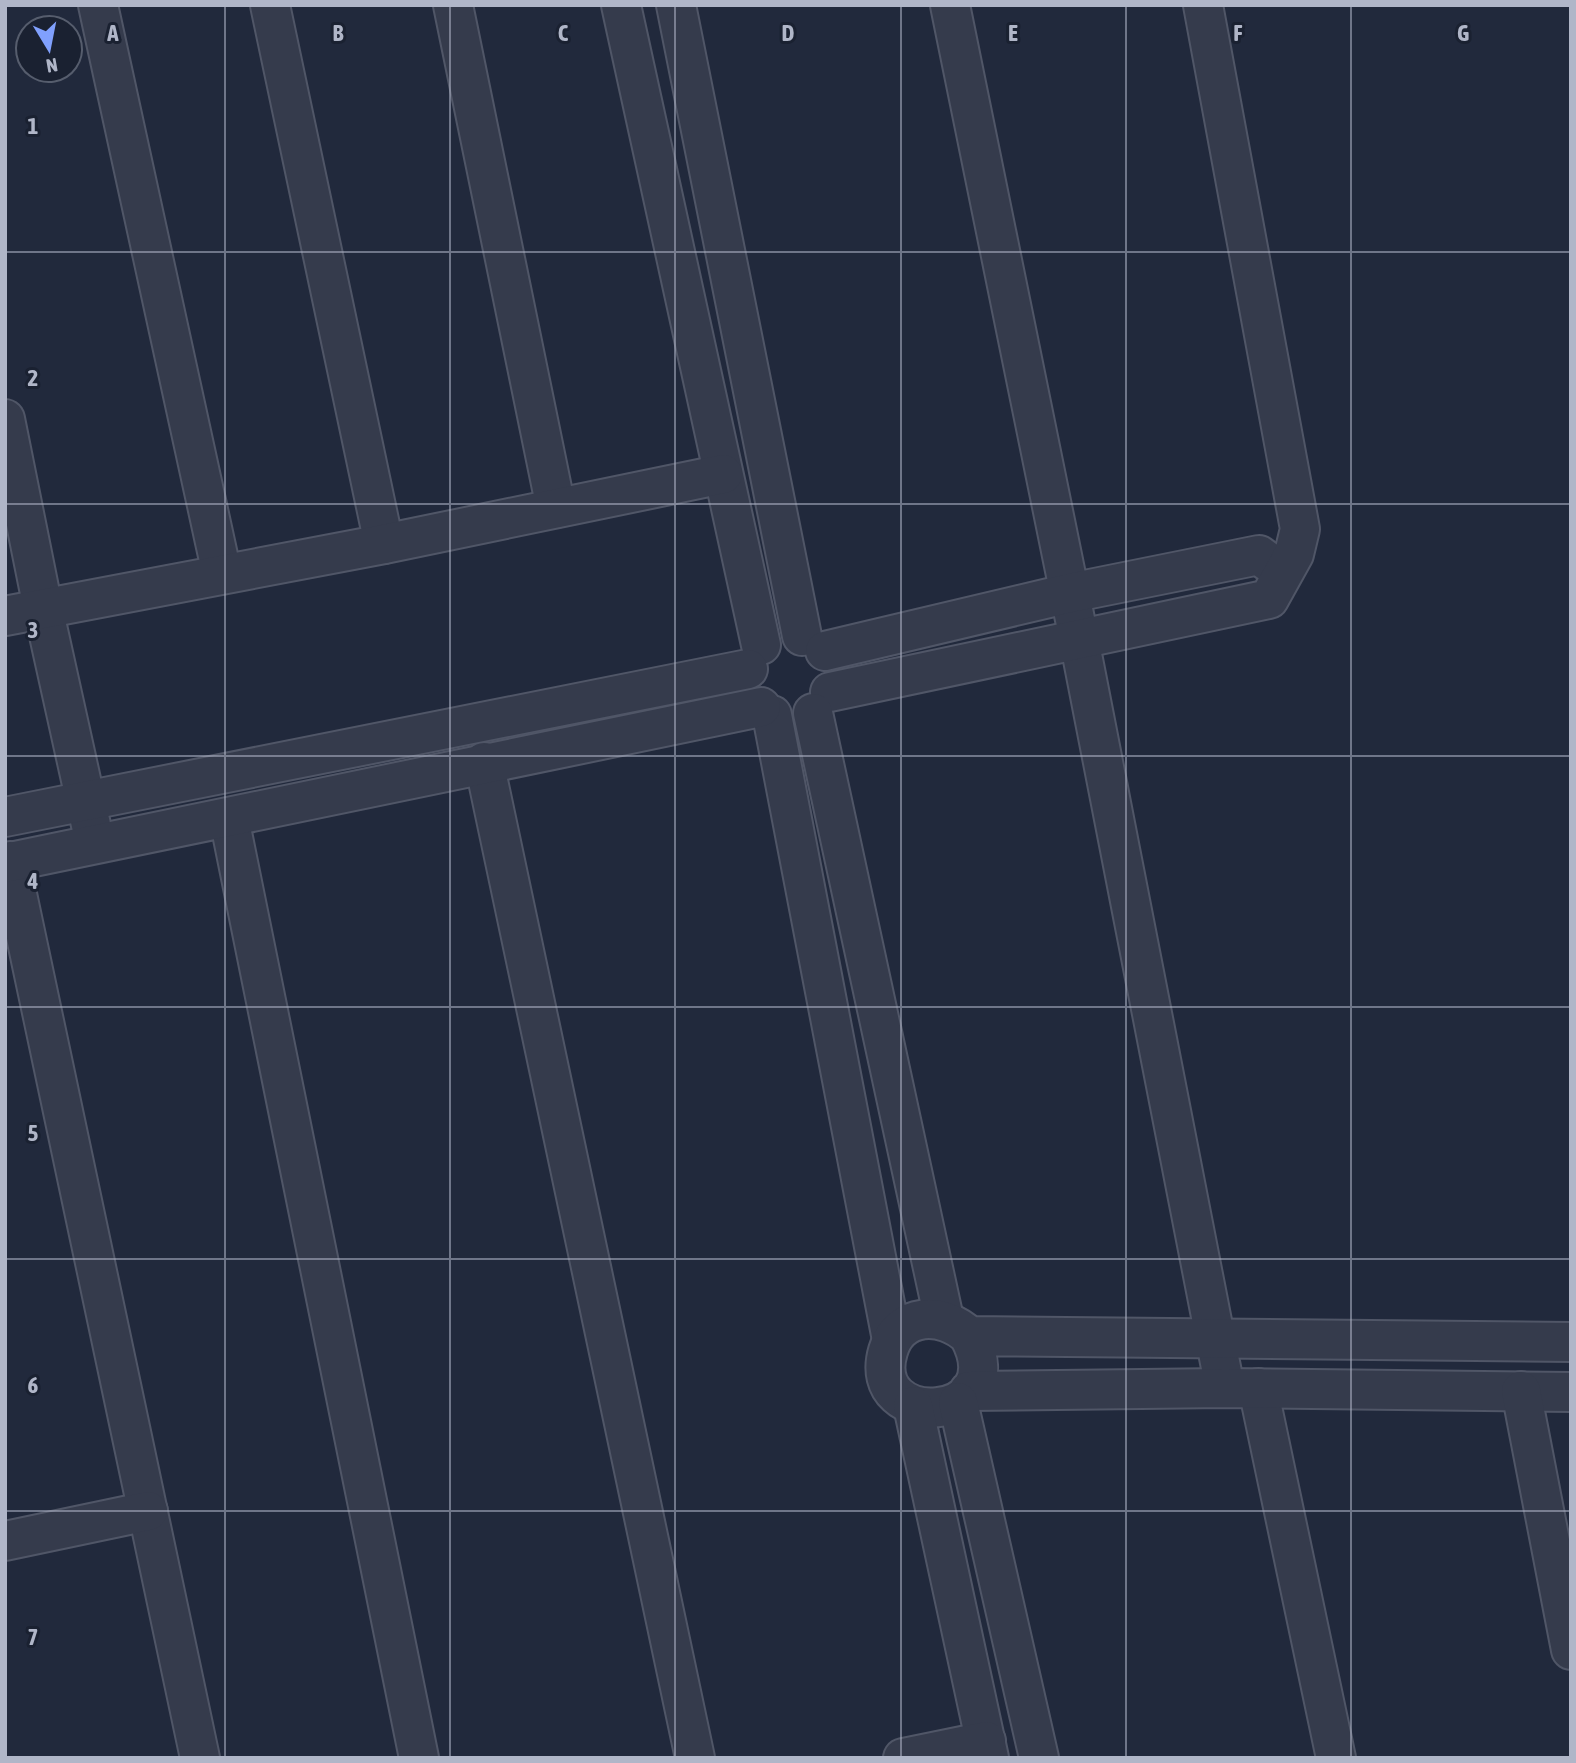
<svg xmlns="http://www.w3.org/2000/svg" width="1576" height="1763" viewBox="0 0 1576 1763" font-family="'Asap Condensed',sans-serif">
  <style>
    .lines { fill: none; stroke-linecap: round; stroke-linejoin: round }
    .minor-casing { stroke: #505667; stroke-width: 42 }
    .minor { stroke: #353b4c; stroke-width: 38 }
    .grid { fill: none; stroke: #b0b6c8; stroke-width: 2; stroke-opacity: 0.55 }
    .grid-label { font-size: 23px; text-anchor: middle; font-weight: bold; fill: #b0b6c8; stroke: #1a2131; stroke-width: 6; stroke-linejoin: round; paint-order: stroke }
  </style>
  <rect width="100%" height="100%" fill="#21293c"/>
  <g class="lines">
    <!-- minor casing -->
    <g class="minor-casing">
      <g id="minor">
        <polyline points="98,5 222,574"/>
        <polyline points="270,5 384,544"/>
        <polyline points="453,5 556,508"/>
        <polyline points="621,5 761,645"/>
        <polyline points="676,5 802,636"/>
        <polyline points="950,5 1079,639 1225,1388"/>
        <polyline points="5,419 43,608 91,825"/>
        <polyline points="5,616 384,544 723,474"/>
        <polyline points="825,651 1070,593 1259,555 1282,572"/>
        <polyline points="830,692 1269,599 1294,554 1300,529 1203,5"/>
        <polyline points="813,713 944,1319"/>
        <polyline points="772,715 892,1340"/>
        <polyline points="484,762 695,1758"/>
        <polyline points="5,817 748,669"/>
        <polyline points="229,818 419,1758"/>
        <polyline points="10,861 200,1758"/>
        <polyline points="5,863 761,707"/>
        <path d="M969 1336C1016 1425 864 1432 888 1351 899 1312 943 1311 969 1336L1571 1342"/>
        <polyline points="1258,1388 1336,1758"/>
        <polyline points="969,1391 1225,1388 1571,1392"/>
        <polyline points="1521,1391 1571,1650"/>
        <polyline points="958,1402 1039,1758"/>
        <polyline points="913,1406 989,1758"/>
        <polyline points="5,1541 148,1511"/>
        <polyline points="903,1758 986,1741"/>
      </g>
    </g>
    <!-- minor -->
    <use href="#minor" class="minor"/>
  </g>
  <!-- grid -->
  <path class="grid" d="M225 5V1758M450 5V1758M675 5V1758M901 5V1758M1126 5V1758M1351 5V1758M5 252H1571M5 504H1571M5 756H1571M5 1007H1571M5 1259H1571M5 1511H1571"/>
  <g class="grid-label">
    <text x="113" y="41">A</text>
    <text x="338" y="41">B</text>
    <text x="563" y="41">C</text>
    <text x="788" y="41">D</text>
    <text x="1013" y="41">E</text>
    <text x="1238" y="41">F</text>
    <text x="1463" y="41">G</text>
    <text x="33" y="134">1</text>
    <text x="33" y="386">2</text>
    <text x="33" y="638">3</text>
    <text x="33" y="889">4</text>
    <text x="33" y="1141">5</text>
    <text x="33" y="1393">6</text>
    <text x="33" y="1645">7</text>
  </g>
  <!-- border -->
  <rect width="1576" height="1763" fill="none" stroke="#b0b6c8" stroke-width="14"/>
  <!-- north arrow -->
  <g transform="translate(49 49) rotate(170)"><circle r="33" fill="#1a2131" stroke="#565d6d" stroke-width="2"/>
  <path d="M0-5L12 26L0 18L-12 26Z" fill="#80a0fd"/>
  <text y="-10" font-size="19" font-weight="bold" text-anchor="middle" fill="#b0b6c8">N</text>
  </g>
</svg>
